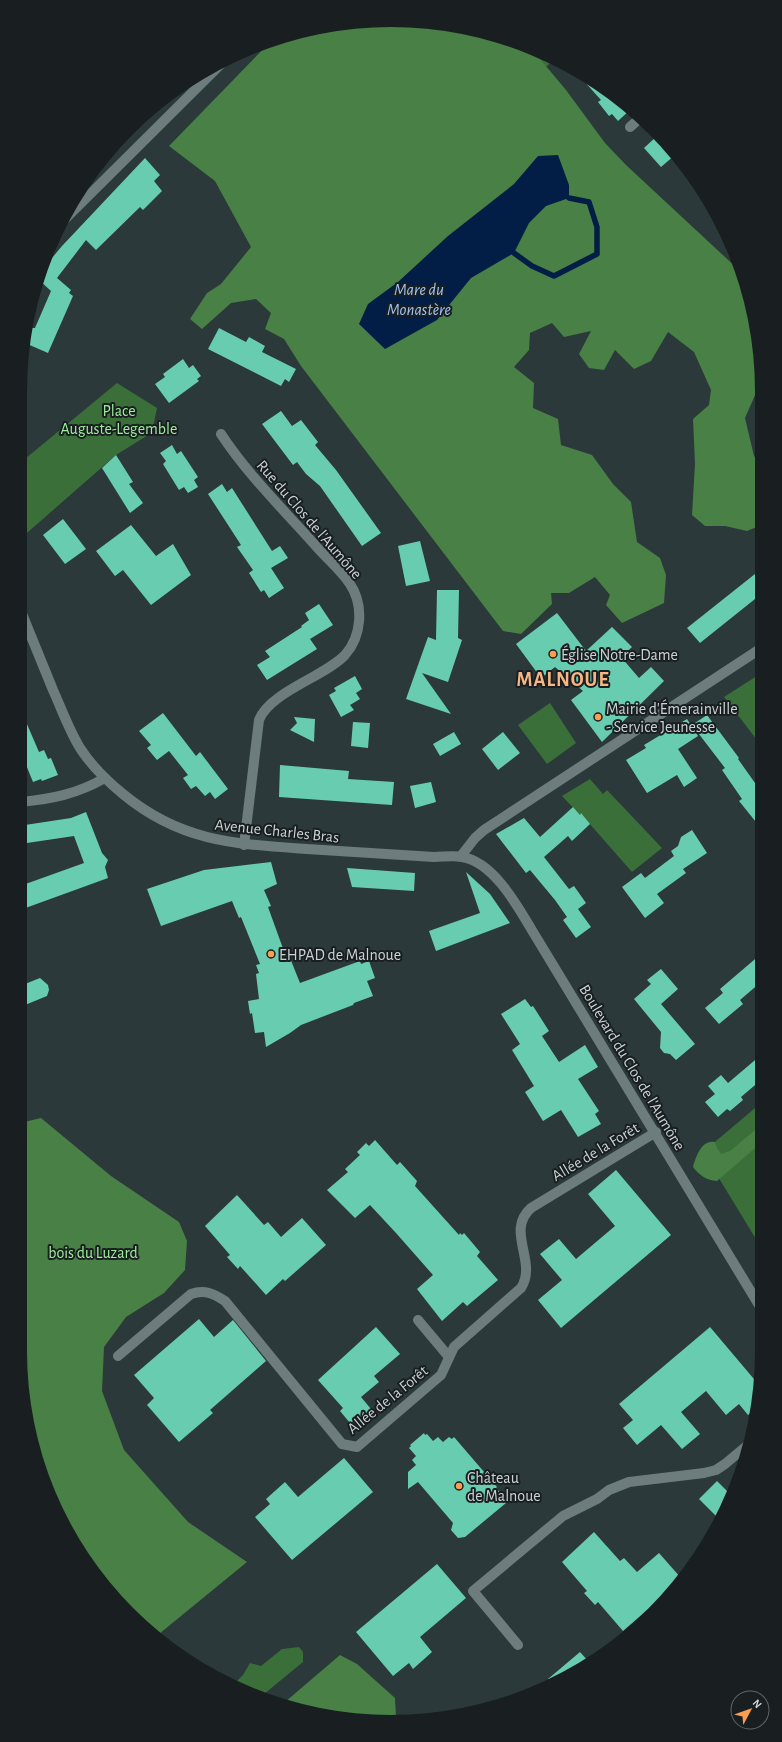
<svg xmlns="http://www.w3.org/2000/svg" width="782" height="1742" viewBox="0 0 782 1742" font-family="'Alegreya Sans',sans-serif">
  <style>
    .green { fill: #3a6f39 }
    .forest { fill: #488046 }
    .water { fill: #021d46 }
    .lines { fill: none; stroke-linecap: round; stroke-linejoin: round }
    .stream { stroke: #021d46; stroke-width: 5.5 }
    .building { fill: #68cdb0 }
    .minor { stroke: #6d7d7e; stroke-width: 10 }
    .tertiary { stroke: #6d7d7e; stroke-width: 10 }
    .poi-dot { fill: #fb9e52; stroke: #191f20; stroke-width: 1.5 }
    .labels { text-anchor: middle; stroke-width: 4; stroke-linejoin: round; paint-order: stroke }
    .park-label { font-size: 16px; fill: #9fed9c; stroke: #191f20 }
    .street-label { font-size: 16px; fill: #cbd3d4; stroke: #191f20 }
    .poi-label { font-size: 16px; fill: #cbd3d4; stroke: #191f20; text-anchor: start }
    .water-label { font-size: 17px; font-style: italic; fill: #a1c3f5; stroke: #191f20 }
    .district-label { font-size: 20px; font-weight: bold; letter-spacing: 1px; fill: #f8b685; stroke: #191f20 }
  </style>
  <rect width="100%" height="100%" fill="#2b393a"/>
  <!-- green -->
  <g class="green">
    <polygon points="514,42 533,48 554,60 541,71"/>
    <polygon points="117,383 157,408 153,427 153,432 116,455 20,539 20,463"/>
    <polygon points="760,674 760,744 724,697"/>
    <polygon points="550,703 576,743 547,764 518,725"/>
    <polygon points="590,779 603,794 607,790 662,848 632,872 581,814 580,815 562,796"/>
    <polygon points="761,1103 762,1249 703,1152"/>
    <polygon points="299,1647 303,1652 303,1662 264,1694 235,1683 243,1675 250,1663 261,1666 282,1649"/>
  </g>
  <!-- forest -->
  <g class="forest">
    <polygon points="391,20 463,27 530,47 566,90 605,143 626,165 740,271 759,342 759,386 745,418 754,456 759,463 759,526 747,531 725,526 705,526 692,515 695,464 693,419 709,405 711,390 694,352 668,332 651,361 634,369 615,350 604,370 589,368 579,354 591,331 564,337 552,323 530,333 529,350 514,367 534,383 533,408 558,419 561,445 592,455 613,484 631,502 637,542 660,558 666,575 664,603 622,623 606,605 610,595 595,577 569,593 551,593 552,604 521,634 503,631 301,366 284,339 265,329 271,313 256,299 231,303 202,329 190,319 207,293 221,284 251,247 215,181 169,146 270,42 318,27"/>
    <polygon points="41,1118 111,1176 179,1222 187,1241 185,1270 164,1293 126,1317 104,1347 102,1391 124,1450 188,1522 247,1562 159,1634 112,1595 70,1536 40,1470 20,1351 20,1123"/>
    <path d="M761 1125V1143L717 1181C706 1180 700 1176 693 1167 696 1156 702 1139 715 1142L717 1148 721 1154 730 1151Z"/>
    <polygon points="340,1655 357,1664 395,1698 396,1717 319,1715 285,1702"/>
  </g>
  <!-- water -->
  <polygon class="water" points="558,155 569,185 569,198 546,206 529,223 514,253 471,278 437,320 385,349 359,324 368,304 398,282 448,236 514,184 538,156"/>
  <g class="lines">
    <!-- stream -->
    <polyline class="stream" points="514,253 532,266 554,276 597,254 597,227 589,202 569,198"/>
  </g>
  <!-- building -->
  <g class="building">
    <polygon points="585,78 617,97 630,110 618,121 612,114 609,116 598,102 601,100 583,80"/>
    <polygon points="657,136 675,155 661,167 644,148"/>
    <polygon points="145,158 160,175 154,181 162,191 143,210 140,207 96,250 86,240 57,278 71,290 69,293 73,296 48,353 25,343 26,328 35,328 51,291 39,280 42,270 62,246"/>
    <polygon points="219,328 246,342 249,337 265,346 262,352 296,369 289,382 285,379 281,386 208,349"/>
    <polygon points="183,359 189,368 193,365 201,376 197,379 199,381 169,403 155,384 165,377 163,374"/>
    <polygon points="281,411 292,426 301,420 318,442 315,445 336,470 381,533 362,546 320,486 306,474 297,462 293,465 262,424"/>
    <polygon points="172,445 177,454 181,451 198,477 194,480 198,487 188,493 184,487 179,490 163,464 166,461 160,453"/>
    <polygon points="116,455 133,482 129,484 143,503 130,513 102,468"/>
    <polygon points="222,484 227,492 232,488 272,551 280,546 288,558 271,568 284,588 269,598 264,590 261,592 249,573 253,570 237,547 241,545 208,494"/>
    <polygon points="63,519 86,549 65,564 43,535"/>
    <polygon points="131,525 156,556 173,544 191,575 151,605 123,570 115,576 96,551"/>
    <polygon points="420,541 430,581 406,586 398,546"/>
    <polygon points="760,570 760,595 700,643 687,628"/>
    <polygon points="437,590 459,590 458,638 462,640 448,682 422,673 451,714 406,699 428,637 436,640"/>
    <polygon points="319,604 333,625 310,639 317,649 267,680 257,665 270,657 265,651 302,627 301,626 309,620 305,613"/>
    <polygon points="557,613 586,651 612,627 632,647 621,657 639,678 651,667 664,681 602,742 571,700 583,691 555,667 541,678 516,644"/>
    <polygon points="355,676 362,689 356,693 360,699 350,705 354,710 341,717 329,695 336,691 334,688"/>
    <polygon points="20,708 39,752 44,750 48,759 51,758 58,775 42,781 41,779 33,782 20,750"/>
    <polygon points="163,713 196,756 200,752 228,789 215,799 210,792 205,796 196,786 191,789 183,778 188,775 169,751 157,760 147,748 151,745 139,731"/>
    <polygon points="707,715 739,758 738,759 760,790 760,827 739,801 742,799 722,770 725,768 692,725"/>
    <polygon points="294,717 315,719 314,742 290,730 297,723"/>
    <polygon points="687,719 698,736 678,749 697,778 684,787 677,775 647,793 626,760 646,748 644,745"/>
    <polygon points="353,722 370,723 368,748 351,746"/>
    <polygon points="454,732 461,744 440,756 433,744"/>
    <polygon points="503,732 520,753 498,770 482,749"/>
    <polygon points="280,765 349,771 348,779 394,782 392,805 279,797"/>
    <polygon points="431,782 436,802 415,808 410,786"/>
    <polygon points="573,807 580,815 581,813 590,824 572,841 568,836 544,857 569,889 574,886 586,903 578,909 591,927 576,938 563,920 567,917 555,900 530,870 526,873 496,834 524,818 540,837"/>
    <polygon points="86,812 102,853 108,860 105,867 108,878 20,910 20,886 84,863 74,836 27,843 25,825 71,818"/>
    <polygon points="692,830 707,853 683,869 686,873 657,894 664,903 645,918 622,887 641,873 645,878 674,856 671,851 678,846 681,837"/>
    <polygon points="271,862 277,884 264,890 271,906 268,907 285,954 288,953 300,983 360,961 361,964 369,961 375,978 367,981 373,996 354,1003 353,1005 301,1025 290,1033 266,1047 264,1032 255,1033 252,1013 250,1014 248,1001 259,999 256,974 259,973 256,965 260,964 241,917 239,918 232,901 161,926 147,889 204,870"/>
    <polygon points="347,868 415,873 414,891 352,887"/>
    <polygon points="466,872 490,894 510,923 436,951 429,931 480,913"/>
    <polygon points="761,954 761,982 740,1000 743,1004 719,1024 705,1008 723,993 720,989"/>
    <polygon points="661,969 678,989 661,1004 695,1044 676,1060 670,1054 664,1053 660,1048 661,1032 634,999 651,984 647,980"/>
    <polygon points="40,978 48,985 49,990 47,996 20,1007 20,986"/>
    <polygon points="525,999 531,1007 533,1006 549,1031 542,1036 559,1062 585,1045 598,1067 578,1079 599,1111 595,1114 601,1124 578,1137 561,1110 543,1121 525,1092 534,1086 512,1050 520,1044 501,1014"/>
    <polygon points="761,1055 761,1080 741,1097 743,1100 730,1111 727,1109 718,1117 705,1102 715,1094 708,1086 721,1075 728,1083"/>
    <polygon points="375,1140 397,1165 400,1162 417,1181 415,1186 459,1235 460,1233 462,1235 464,1233 480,1252 477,1256 498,1280 467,1306 463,1302 442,1321 417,1289 433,1275 396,1233 370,1205 355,1218 327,1190 348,1172 345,1169 360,1155 357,1152 366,1143 369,1146"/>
    <polygon points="616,1170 671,1235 561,1328 538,1300 562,1280 540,1254 559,1239 576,1259 615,1226 588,1194"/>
    <polygon points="237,1195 264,1225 268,1222 281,1237 302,1218 326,1245 285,1281 283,1279 266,1295 240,1266 238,1269 227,1257 230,1255 205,1226"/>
    <polygon points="199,1319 214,1337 233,1320 266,1361 210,1410 213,1413 179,1442 147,1405 154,1398 134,1375"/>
    <polygon points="376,1327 400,1354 374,1376 379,1382 361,1397 371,1409 357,1421 356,1419 350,1423 340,1411 343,1408 318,1380"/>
    <polygon points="710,1327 759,1385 756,1408 748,1415 739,1404 726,1415 706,1391 681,1412 700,1434 682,1449 661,1425 637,1445 623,1428 633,1420 619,1404"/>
    <polygon points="424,1433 425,1435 427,1434 433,1441 438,1437 443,1442 449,1437 452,1439 454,1437 497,1487 496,1488 505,1498 503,1500 506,1503 465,1537 458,1538 451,1530 453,1523 418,1482 408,1489 408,1472 416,1465 412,1460 416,1456 409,1448 411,1446 410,1445"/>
    <polygon points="344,1458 373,1492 292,1560 255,1517 270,1504 266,1499 285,1482 298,1497"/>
    <polygon points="717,1481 732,1496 718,1518 699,1499"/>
    <polygon points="594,1532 620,1561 624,1558 637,1572 659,1553 681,1578 676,1585 623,1631 598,1602 595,1605 584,1593 587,1591 562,1562"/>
    <polygon points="437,1564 466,1598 420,1637 432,1652 413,1669 409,1663 393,1676 356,1632"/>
    <polygon points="580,1652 589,1662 576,1672 552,1683 548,1679"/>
  </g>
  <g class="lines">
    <!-- minor -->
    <g class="minor">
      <polyline points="630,127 639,119"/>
      <path d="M221 434C248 475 283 509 315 545 326 558 341 570 350 584 364 605 362 636 345 655 324 677 270 692 259 720L244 845"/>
      <path d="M20 802C52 799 77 794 105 778"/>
      <polyline points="418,1320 449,1357"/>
      <path d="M118 1356 191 1294C205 1289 214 1294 225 1301L342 1444 357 1447 441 1375 454 1347 521 1288C538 1262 505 1231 531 1208L656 1132"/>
      <polyline points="518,1645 473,1591 563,1516 597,1499 609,1490 629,1482 704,1473 716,1470 725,1464 749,1444"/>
    </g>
    <!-- tertiary -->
    <g class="tertiary">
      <polyline points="64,220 223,62"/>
      <path d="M20 609C31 636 42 663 53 690 62 710 69 730 80 748 91 765 107 781 123 794 181 842 235 844 307 849 349 852 392 854 434 857 443 857 453 855 462 857 494 862 518 907 533 932L762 1310"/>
      <polyline points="461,856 475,838 484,830 760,649"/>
    </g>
  </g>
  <!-- markers -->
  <g class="poi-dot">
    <circle cx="553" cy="654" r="4"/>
    <circle cx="598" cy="717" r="4"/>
    <circle cx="271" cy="954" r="4"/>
    <circle cx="459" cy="1486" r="4"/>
  </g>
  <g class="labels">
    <!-- park labels -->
    <g class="park-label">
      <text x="119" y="416">Place<tspan x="119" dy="18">Auguste-Legemble</tspan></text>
      <text x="93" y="1258">bois du Luzard</text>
    </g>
    <!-- street labels -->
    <g class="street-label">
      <text transform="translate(310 519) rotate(49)" y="6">Rue du Clos de l'Aumône</text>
      <text transform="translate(277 830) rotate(6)" y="6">Avenue Charles Bras</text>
      <text transform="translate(633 1067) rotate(59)" y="6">Boulevard du Clos de l'Aumône</text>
      <text transform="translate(595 1151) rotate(-31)" y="6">Allée de la Forêt</text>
      <text transform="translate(387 1399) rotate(-39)" y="6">Allée de la Forêt</text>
    </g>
    <!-- poi labels -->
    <g class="poi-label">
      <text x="561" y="660">Église Notre-Dame</text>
      <text x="606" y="714">Mairie d'Émerainville<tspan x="606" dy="18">- Service Jeunesse</tspan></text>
      <text x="279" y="960">EHPAD de Malnoue</text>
      <text x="467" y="1483">Château<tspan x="467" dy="18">de Malnoue</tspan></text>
    </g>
    <!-- water labels -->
    <g class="water-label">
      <text x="419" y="295">Mare du<tspan x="419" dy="20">Monastère</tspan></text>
    </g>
    <!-- district labels -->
    <g class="district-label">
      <text x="563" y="686">MALNOUE</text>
    </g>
  </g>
  <!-- crop -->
  <path d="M0 0H782V1742H0ZM391 27H391A364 364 0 0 1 755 391V1351A364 364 0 0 1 391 1715H391A364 364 0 0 1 27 1351V391A364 364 0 0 1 391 27Z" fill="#191f20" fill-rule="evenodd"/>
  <!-- north arrow -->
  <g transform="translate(750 1710) rotate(49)"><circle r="19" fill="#191f20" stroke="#606768"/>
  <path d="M0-3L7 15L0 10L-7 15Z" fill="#fb9e52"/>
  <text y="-6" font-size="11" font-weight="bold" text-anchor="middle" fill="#cbd3d4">N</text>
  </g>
</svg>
